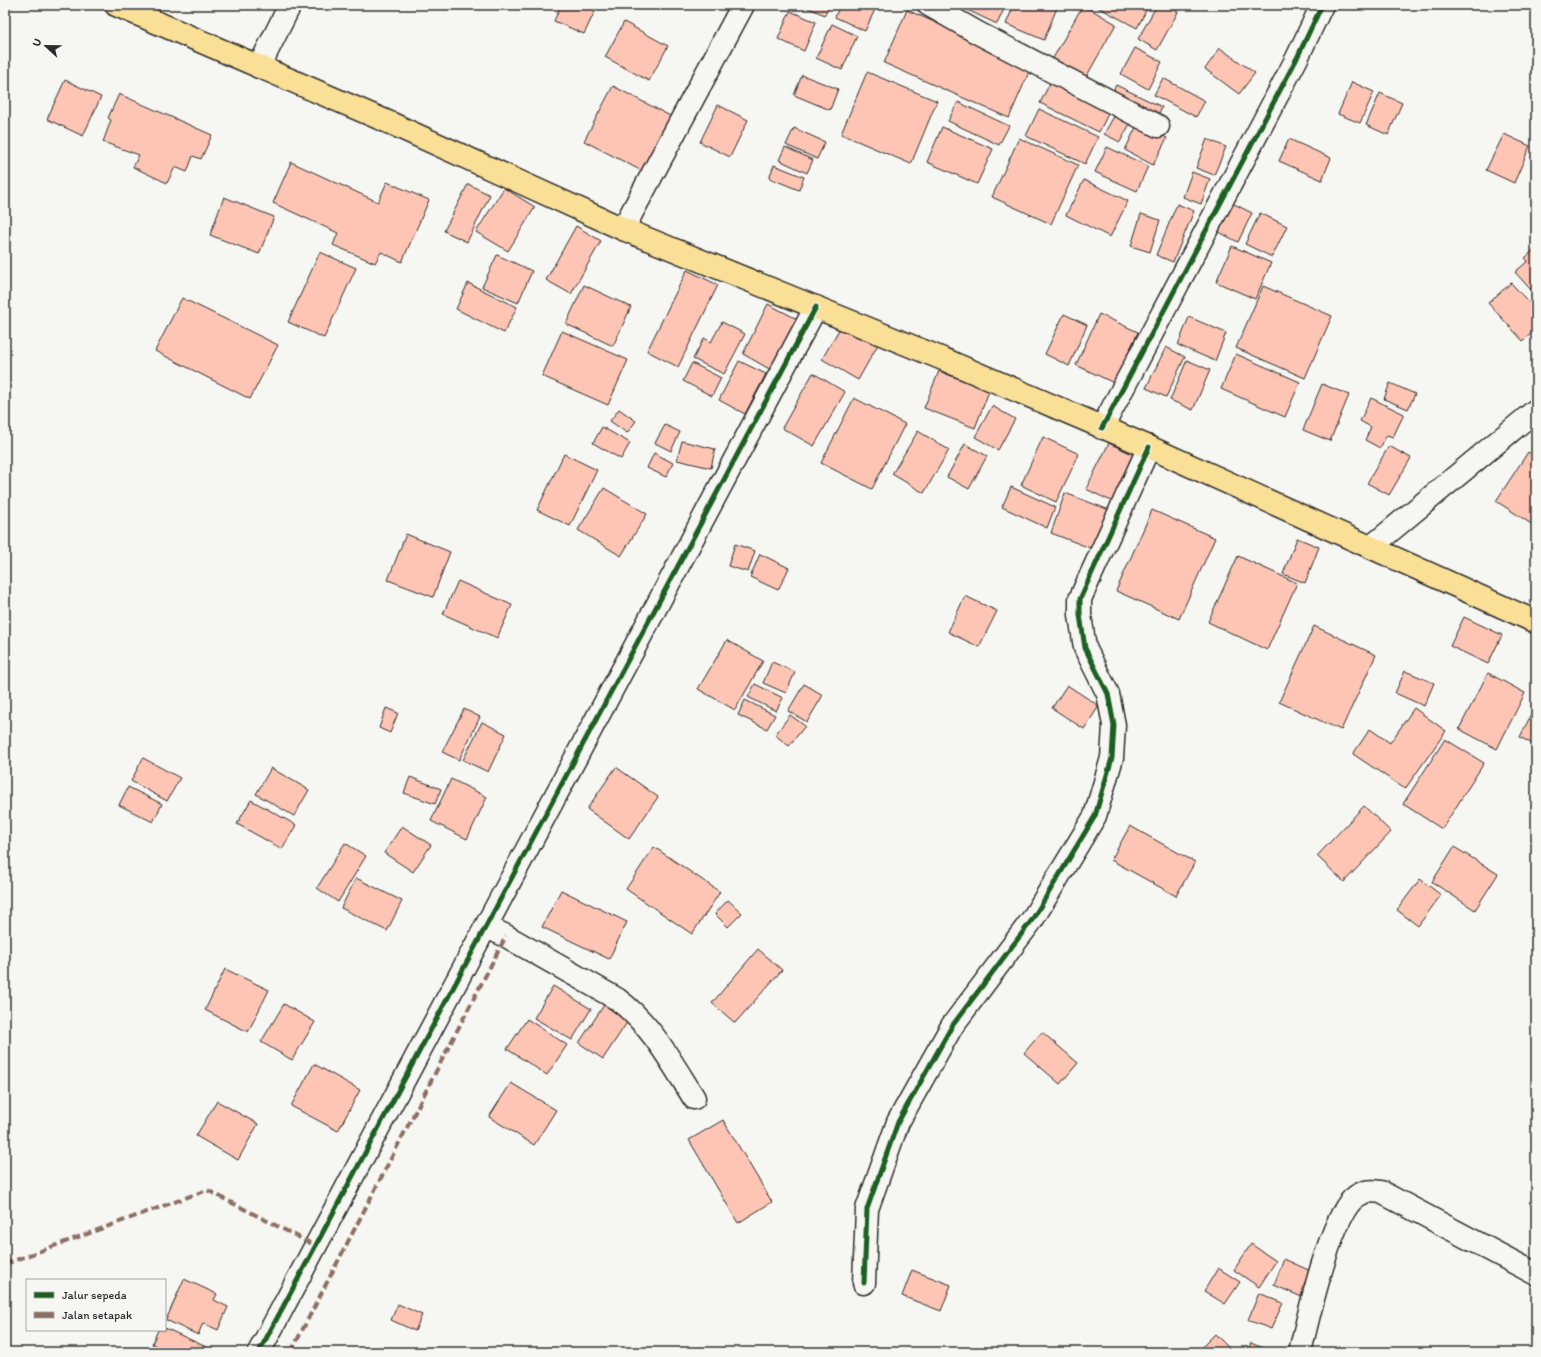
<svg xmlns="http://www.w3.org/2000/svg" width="1541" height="1357" viewBox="0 0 1541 1357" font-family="Itim,sans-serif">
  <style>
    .building { fill: #fec5b4; stroke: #2b2b2b }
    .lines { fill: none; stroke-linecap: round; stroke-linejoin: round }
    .minor-casing { stroke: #2b2b2b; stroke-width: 25 }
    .major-casing { stroke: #2b2b2b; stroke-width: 25 }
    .minor { stroke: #f6f6f2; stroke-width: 22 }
    .major { stroke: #fadf96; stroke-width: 22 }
    .quiet { stroke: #8d6e63; stroke-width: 4; stroke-dasharray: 8 4; stroke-linecap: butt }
    .cycleway-casing { stroke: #f6f6f2; stroke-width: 8 }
    .cycleway { stroke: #1b5e20; stroke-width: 5 }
  </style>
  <rect width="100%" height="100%" fill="#f6f6f2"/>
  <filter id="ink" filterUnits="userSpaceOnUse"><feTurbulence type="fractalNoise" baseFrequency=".025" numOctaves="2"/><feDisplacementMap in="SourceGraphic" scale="8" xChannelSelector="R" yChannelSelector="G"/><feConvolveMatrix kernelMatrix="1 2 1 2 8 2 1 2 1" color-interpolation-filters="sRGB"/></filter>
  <g filter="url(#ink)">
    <!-- building -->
    <g class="building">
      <polygon points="561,5 598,5 584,34 554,21"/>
      <polygon points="801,5 829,5 825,15"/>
      <polygon points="840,5 877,5 865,31 835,17"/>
      <polygon points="962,5 1006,5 997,24 961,7"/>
      <polygon points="1014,5 1058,5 1044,40 1006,24"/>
      <polygon points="1083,5 1116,24 1085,79 1052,60"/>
      <polygon points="1094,5 1149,5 1137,28"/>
      <polygon points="1157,5 1166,5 1178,12 1157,50 1138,39"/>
      <polygon points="907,10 1032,65 1009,118 884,63"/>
      <polygon points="790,11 816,22 804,51 778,39"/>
      <polygon points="624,22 668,46 649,81 605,57"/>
      <polygon points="832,24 857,36 842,70 816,58"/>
      <polygon points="1135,48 1162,62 1148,89 1121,74"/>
      <polygon points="1220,48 1255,73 1239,94 1205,69"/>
      <polygon points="867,72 937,101 911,164 841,134"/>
      <polygon points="802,75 838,89 830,110 794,95"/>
      <polygon points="1163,78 1205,101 1196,117 1154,95"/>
      <polygon points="1052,79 1111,108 1099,132 1040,103"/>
      <polygon points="65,80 101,97 83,136 47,119"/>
      <polygon points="1352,82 1374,92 1360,123 1338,114"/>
      <polygon points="1116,85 1162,107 1156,119 1111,96"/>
      <polygon points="613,86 674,118 644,172 584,141"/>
      <polygon points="1380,93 1402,103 1388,135 1366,125"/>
      <polygon points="119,94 212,135 201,159 193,156 187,172 175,167 167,183 133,167 139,155 103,142 111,120 108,118"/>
      <polygon points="958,102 1009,126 999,145 948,121"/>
      <polygon points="718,105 748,120 730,157 700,142"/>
      <polygon points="1039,109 1098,137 1085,164 1026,136"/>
      <polygon points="1117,111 1132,120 1120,142 1104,134"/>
      <polygon points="1138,123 1167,138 1153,165 1125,150"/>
      <polygon points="942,127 993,149 977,184 927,162"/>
      <polygon points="794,128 825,142 817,159 786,145"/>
      <polygon points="1504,134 1530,146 1514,183 1486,170"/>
      <polygon points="1019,138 1078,165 1051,224 992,197"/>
      <polygon points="1207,139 1226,147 1214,175 1196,168"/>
      <polygon points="1289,139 1331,158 1322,180 1279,161"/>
      <polygon points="785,147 813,160 807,173 779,160"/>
      <polygon points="1107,147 1148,166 1137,191 1095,172"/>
      <polygon points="291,162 378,202 387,182 429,200 402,262 381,252 375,263 333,245 338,233 273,203"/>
      <polygon points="774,165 804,177 799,190 769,178"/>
      <polygon points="1192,172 1210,179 1201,204 1183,197"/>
      <polygon points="1084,180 1128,201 1110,237 1066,215"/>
      <polygon points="468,184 490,195 467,242 444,231"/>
      <polygon points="504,188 535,207 508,251 476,232"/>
      <polygon points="224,197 274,217 259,254 210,235"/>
      <polygon points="1232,203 1252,213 1238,242 1219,232"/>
      <polygon points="1177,204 1194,211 1173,262 1156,255"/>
      <polygon points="1260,213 1287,226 1272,257 1245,244"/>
      <polygon points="1141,214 1160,220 1150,252 1131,246"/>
      <polygon points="576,226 601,241 571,294 546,280"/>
      <polygon points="1232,246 1271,263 1255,299 1216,282"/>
      <polygon points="1536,248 1536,286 1531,290 1515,272 1528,261 1525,258"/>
      <polygon points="320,252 356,268 324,338 288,322"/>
      <polygon points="497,255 532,271 518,303 482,287"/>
      <polygon points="687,270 718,285 678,367 647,351"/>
      <polygon points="468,283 517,307 504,333 456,309"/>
      <polygon points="1511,283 1536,310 1536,329 1523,341 1488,303"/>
      <polygon points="584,285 631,307 613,346 566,324"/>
      <polygon points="1263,286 1332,316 1305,378 1236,348"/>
      <polygon points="182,298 278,345 250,399 155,351"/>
      <polygon points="768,304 799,320 773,371 743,354"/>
      <polygon points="1064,314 1087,325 1069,366 1045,354"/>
      <polygon points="1099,314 1138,332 1114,383 1076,365"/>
      <polygon points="1189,317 1226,333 1215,361 1178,345"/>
      <polygon points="844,321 880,341 858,380 822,359"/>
      <polygon points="722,322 745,334 724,374 693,359 704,338 711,342"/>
      <polygon points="562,331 628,360 608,405 542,376"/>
      <polygon points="1166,347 1185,357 1166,397 1146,388"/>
      <polygon points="1236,354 1300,382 1285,417 1221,389"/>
      <polygon points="1187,360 1210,370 1193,410 1170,400"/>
      <polygon points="739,361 766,374 745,414 719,400"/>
      <polygon points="692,363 721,378 712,396 683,381"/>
      <polygon points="939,371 989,391 975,428 924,408"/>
      <polygon points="813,373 845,392 814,446 782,428"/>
      <polygon points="1390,383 1415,394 1408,409 1384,399"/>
      <polygon points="1322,384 1349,395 1330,441 1303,430"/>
      <polygon points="854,398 905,424 872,489 821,463"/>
      <polygon points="1371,398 1404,414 1393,437 1387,435 1380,448 1365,440 1371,427 1360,421"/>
      <polygon points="992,406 1015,419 998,450 975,437"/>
      <polygon points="619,409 636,421 627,433 610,421"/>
      <polygon points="665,425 680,432 671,451 655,443"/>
      <polygon points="602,427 630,443 621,459 593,443"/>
      <polygon points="918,431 949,450 924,493 892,474"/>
      <polygon points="1043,437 1079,454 1056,502 1021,485"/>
      <polygon points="682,441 715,449 711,468 677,460"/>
      <polygon points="1109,443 1136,456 1113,502 1086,489"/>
      <polygon points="965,444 987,456 969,489 947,477"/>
      <polygon points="1389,446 1411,458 1389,495 1367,483"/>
      <polygon points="1528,452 1536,457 1536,527 1496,501"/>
      <polygon points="654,453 673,463 666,477 647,468"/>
      <polygon points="564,454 597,470 570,526 537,510"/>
      <polygon points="1011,487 1055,507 1047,528 1002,507"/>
      <polygon points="604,488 647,514 621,556 578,530"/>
      <polygon points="1065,493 1112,511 1098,551 1051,533"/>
      <polygon points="1152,510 1215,538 1179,619 1116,591"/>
      <polygon points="406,534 450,552 433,597 388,580"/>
      <polygon points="1297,538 1319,547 1305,583 1283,574"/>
      <polygon points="735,544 755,551 748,572 728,566"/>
      <polygon points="760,554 789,568 778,590 750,577"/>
      <polygon points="1238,556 1297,583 1267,650 1208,622"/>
      <polygon points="458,581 512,605 497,638 443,614"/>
      <polygon points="965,596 997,611 979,647 948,632"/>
      <polygon points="1464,617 1502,635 1488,664 1450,646"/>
      <polygon points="1314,626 1376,655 1341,730 1279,702"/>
      <polygon points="727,640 763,661 735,710 698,689"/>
      <polygon points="772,662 795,672 786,693 763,683"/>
      <polygon points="1405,671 1434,683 1424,706 1395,693"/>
      <polygon points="1488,673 1525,693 1497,749 1459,729"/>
      <polygon points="755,684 783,698 776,711 748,697"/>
      <polygon points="804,684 823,695 807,722 788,711"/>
      <polygon points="1067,685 1099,706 1084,729 1052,708"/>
      <polygon points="745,700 775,715 767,729 738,715"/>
      <polygon points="1535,707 1536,708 1536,746 1520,737"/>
      <polygon points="386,708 398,713 390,733 379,728"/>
      <polygon points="1414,708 1446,731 1405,789 1353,754 1370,729 1390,743"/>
      <polygon points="464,709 480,717 459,760 442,752"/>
      <polygon points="790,715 805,726 789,746 775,735"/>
      <polygon points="482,722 506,734 488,772 463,760"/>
      <polygon points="1445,739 1484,763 1442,829 1403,804"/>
      <polygon points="143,758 180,778 167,801 131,781"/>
      <polygon points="616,767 658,797 629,839 587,809"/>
      <polygon points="271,768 309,790 294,816 256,794"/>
      <polygon points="410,777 441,789 435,804 404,793"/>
      <polygon points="451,779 487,797 467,839 431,821"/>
      <polygon points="128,787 162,804 153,822 119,805"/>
      <polygon points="251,800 296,825 282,849 237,824"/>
      <polygon points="1364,806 1391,832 1344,882 1317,856"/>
      <polygon points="402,826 431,845 413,872 384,853"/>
      <polygon points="1130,826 1195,862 1176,896 1111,860"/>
      <polygon points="345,843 366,856 338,902 317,888"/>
      <polygon points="654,847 720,892 692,934 626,889"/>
      <polygon points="1454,847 1498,874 1475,910 1432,882"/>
      <polygon points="356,878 402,901 387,931 341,908"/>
      <polygon points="1420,879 1441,895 1418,926 1397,910"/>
      <polygon points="561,890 627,922 609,959 542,927"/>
      <polygon points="728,900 742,913 728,927 715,914"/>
      <polygon points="758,949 782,970 735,1023 712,1003"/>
      <polygon points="225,969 269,990 248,1032 205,1010"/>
      <polygon points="553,986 591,1009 572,1040 534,1018"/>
      <polygon points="284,1004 315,1022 292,1060 261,1042"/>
      <polygon points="604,1005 628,1021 603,1059 579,1043"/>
      <polygon points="527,1019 567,1045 547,1075 507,1049"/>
      <polygon points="1042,1032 1078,1063 1060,1084 1024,1053"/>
      <polygon points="314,1064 360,1090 338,1131 291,1106"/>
      <polygon points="511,1083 556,1110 534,1145 489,1117"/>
      <polygon points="217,1101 258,1124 238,1160 196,1136"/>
      <polygon points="723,1120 772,1202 738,1223 689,1140"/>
      <polygon points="1251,1244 1276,1261 1259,1287 1234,1270"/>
      <polygon points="1284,1259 1315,1273 1304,1298 1274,1285"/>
      <polygon points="1218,1268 1240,1282 1225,1304 1204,1291"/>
      <polygon points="912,1270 951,1285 941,1311 902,1296"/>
      <polygon points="184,1279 217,1294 214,1300 228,1307 218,1330 203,1323 198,1335 166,1320"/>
      <polygon points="1259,1293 1283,1303 1271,1329 1248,1320"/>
      <polygon points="398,1304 422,1315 415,1331 391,1320"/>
      <polygon points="165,1328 215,1351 170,1352 152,1344 158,1330 165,1330"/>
      <polygon points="1215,1334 1233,1352 1198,1351"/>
      <polygon points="1251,1343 1272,1352 1247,1352"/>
    </g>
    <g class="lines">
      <!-- minor casing -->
      <g class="minor-casing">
        <g id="minor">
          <polyline points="929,5 978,33 1158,126"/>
          <polyline points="259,67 290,5"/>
          <polyline points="623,229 743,5"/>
          <polyline points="1102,428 1297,58 1322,5"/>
          <polyline points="1371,547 1536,410"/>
          <path d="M487 927 506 936 617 999C651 1024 672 1063 694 1098"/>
          <polyline points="864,1283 867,1209 898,1122 952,1026 1032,920 1095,816 1112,758 1114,725 1108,694 1085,648 1080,615 1080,599 1149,447"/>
          <polyline points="259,1352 816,307"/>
          <path d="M1300 1352C1308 1318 1329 1222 1353 1199 1362 1191 1370 1190 1381 1192L1536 1274"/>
        </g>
      </g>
      <!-- major casing -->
      <g class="major-casing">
        <polyline id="major" points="116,5 388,122 623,229 943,359 1149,447 1536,622"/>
      </g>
      <!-- minor -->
      <use href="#minor" class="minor"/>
      <!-- major -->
      <use href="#major" class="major"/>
      <!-- quiet -->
      <g class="quiet">
        <polyline points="5,1264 207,1190 316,1246"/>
        <polyline points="291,1352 506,936"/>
      </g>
      <!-- cycleway casing -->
      <g class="cycleway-casing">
        <g id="cycleway">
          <polyline points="1102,428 1297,58 1322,5"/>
          <polyline points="864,1283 867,1209 898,1122 952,1026 1032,920 1095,816 1112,758 1114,725 1108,694 1085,648 1080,615 1080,599 1149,447"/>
          <polyline points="259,1352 816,307"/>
        </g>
      </g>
      <!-- cycleway -->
      <use href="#cycleway" class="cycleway"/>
    </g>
  </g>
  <!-- margin -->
  <rect width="1541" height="1357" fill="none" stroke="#f6f6f2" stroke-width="20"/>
  <rect x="10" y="10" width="1521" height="1337" fill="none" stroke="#2b2b2b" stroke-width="1.5" filter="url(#ink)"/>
  <!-- legend -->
  <rect x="26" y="1279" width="140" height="52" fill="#f6f6f2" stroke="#a5a5a2"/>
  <rect x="34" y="1292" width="20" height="6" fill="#1b5e20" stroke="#a5a5a2"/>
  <text x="62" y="1299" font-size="12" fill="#2b2b2b">Jalur sepeda</text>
  <rect x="34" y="1312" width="20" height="6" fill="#8d6e63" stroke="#a5a5a2"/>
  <text x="62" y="1319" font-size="12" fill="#2b2b2b">Jalan setapak</text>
  <!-- north arrow -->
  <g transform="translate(46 46) rotate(292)" stroke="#f6f6f2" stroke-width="3" paint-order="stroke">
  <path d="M0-3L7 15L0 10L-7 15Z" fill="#2b2b2b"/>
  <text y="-6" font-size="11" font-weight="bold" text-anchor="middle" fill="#2b2b2b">U</text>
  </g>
</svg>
